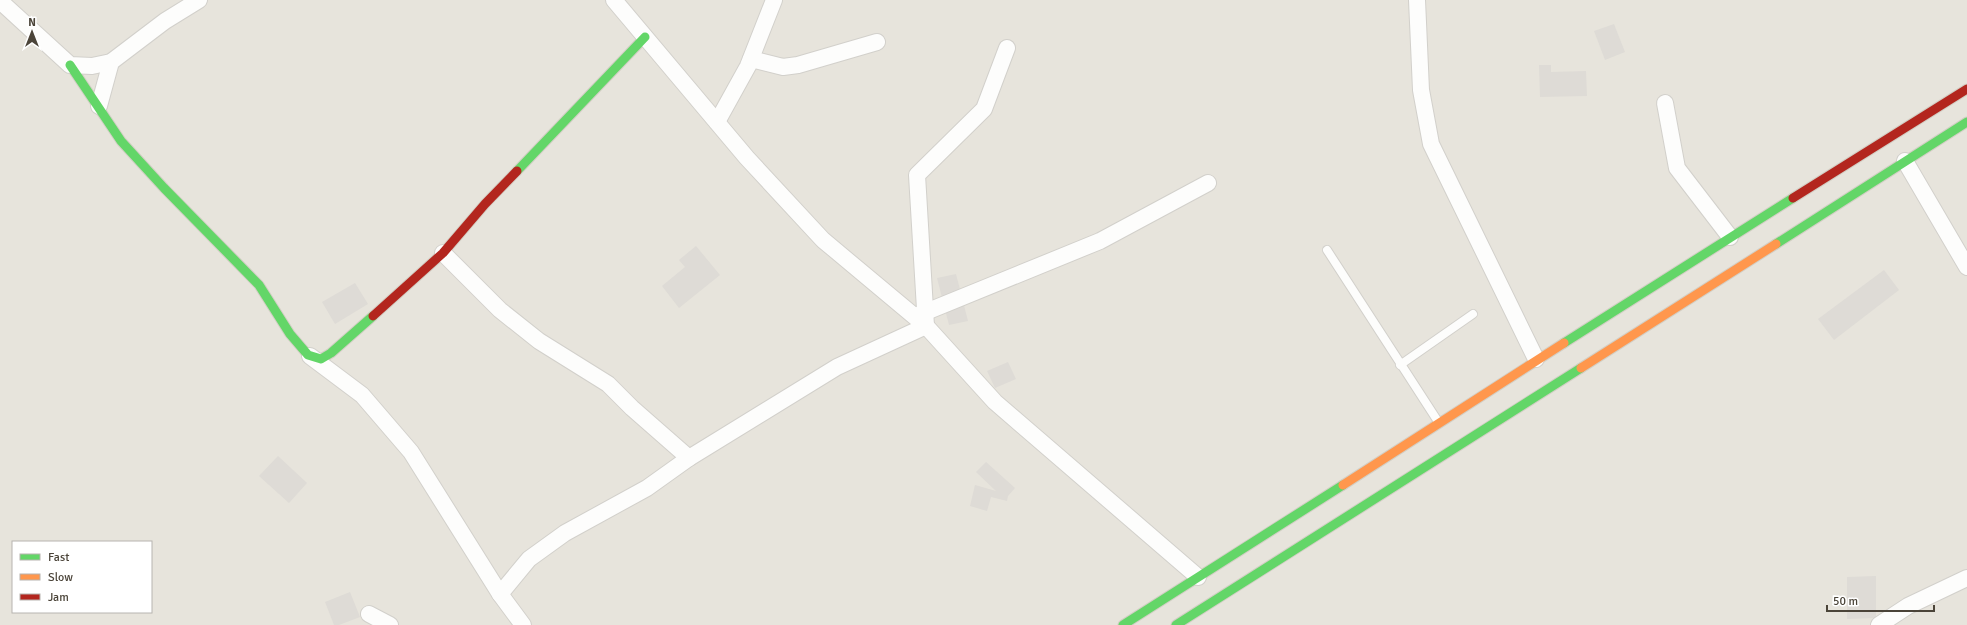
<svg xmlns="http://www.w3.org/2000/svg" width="1967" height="625" viewBox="0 0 1967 625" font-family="Signika,sans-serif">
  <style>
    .residential { fill: #e7e4dc; fill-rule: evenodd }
    .building { fill: #dedbd6 }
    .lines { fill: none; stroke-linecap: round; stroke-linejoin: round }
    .lane-casing { stroke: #d2d0cb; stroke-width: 10 }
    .street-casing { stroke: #d2d0cb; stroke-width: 18 }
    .fast-casing { stroke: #d3cfc5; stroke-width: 11 }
    .slow-casing { stroke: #d3cfc5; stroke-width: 11 }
    .jam-casing { stroke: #d3cfc5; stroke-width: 11 }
    .lane { stroke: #fdfdfc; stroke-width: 8 }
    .street { stroke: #fdfdfc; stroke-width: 16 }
    .fast { stroke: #63d668; stroke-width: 9 }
    .slow { stroke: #ff974d; stroke-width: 9 }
    .jam { stroke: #b3261e; stroke-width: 9 }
  </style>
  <rect width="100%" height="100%" fill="#f4f2ee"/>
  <!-- residential -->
  <path class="residential" d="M0 0H1967V625H0ZM13 542H151V612H13Z"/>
  <!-- building -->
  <g class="building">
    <polygon points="1614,24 1625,52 1605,60 1594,31"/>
    <polygon points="1539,65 1551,65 1551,72 1586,71 1587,96 1540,97"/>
    <polygon points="696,246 720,275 679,308 662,286 685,267 679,260"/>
    <polygon points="1884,270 1899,290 1834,340 1818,319"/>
    <polygon points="956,274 968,321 949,325 937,278"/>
    <polygon points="355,283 368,304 335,324 322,302"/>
    <polygon points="1008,362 1016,379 995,388 987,371"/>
    <polygon points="278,456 307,483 289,503 259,476"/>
    <polygon points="986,462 1015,488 1008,496 1007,501 991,497 987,511 970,506 975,485 996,491 976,472"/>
    <polygon points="1876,576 1876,618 1847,619 1847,577"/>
    <polygon points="350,592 360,617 339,625 334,625 325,602"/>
  </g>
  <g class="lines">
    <!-- lane casing -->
    <g class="lane-casing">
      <g id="lane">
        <polyline points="1327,250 1439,423"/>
        <polyline points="1400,365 1473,314"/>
      </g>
    </g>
    <!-- street casing -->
    <g class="street-casing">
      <g id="street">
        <polyline points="614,0 747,158 823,240 926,326 995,402 1198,577"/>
        <polyline points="1417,0 1421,90 1431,144 1536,359"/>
        <polyline points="0,1 70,65 92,66 111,62 165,21 199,0"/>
        <polyline points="751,59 783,67 798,65 877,42"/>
        <polyline points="1665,103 1677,168 1730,237"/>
        <polyline points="99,106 111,62"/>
        <polyline points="717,122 748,66 774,0"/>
        <polyline points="1905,161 1967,267"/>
        <polyline points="443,253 500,310 539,341 608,384 632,408 689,458"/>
        <polyline points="916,316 1100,241 1208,183"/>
        <polyline points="310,356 362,395 411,452 500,594 523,625"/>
        <polyline points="500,594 529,559 565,533 647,488 689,458 837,367 926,326 917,175 984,109 1007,48"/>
        <polyline points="369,614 390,625"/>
        <polyline points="1879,625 1908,606 1967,578"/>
      </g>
    </g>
    <!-- fast casing -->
    <g class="fast-casing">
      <g id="fast">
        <polyline points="70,65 121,141 164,188 259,285 290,334 308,355 321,359 331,353 373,316"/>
        <polyline points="517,171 645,37"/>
        <polyline points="1776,244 1967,122"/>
        <polyline points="1564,343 1793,198"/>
        <polyline points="1123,625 1343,485"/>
        <polyline points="1176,625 1581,368"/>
      </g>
    </g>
    <!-- slow casing -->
    <g class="slow-casing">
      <g id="slow">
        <polyline points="1581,368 1776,244"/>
        <polyline points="1343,485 1564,343"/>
      </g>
    </g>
    <!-- jam casing -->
    <g class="jam-casing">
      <g id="jam">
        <polyline points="1793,198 1967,89"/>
        <polyline points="373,316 443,253 485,204 517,171"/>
      </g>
    </g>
    <!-- lane -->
    <use href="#lane" class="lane"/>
    <!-- street -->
    <use href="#street" class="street"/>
    <!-- fast -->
    <use href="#fast" class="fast"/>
    <!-- slow -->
    <use href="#slow" class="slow"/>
    <!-- jam -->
    <use href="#jam" class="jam"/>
  </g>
  <!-- legend -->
  <rect x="12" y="541" width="140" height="72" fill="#ffffff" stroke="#b7b4b0"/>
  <rect x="20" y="554" width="20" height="6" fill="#63d668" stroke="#b7b4b0"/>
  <text x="48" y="561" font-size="12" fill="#4b4439">Fast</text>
  <rect x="20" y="574" width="20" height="6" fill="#ff974d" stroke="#b7b4b0"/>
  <text x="48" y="581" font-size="12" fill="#4b4439">Slow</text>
  <rect x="20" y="594" width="20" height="6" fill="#b3261e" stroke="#b7b4b0"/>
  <text x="48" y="601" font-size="12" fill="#4b4439">Jam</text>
  <!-- north arrow -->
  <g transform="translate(32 32)" stroke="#ffffff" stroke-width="3" paint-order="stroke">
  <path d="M0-3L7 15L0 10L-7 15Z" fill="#4b4439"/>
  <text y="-6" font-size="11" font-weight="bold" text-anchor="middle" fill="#4b4439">N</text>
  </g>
  <!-- scale -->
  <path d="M1827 605v6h107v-6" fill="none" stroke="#4b4439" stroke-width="2"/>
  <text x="1833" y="605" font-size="12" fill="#4b4439" stroke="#ffffff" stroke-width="3" paint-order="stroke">50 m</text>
</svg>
